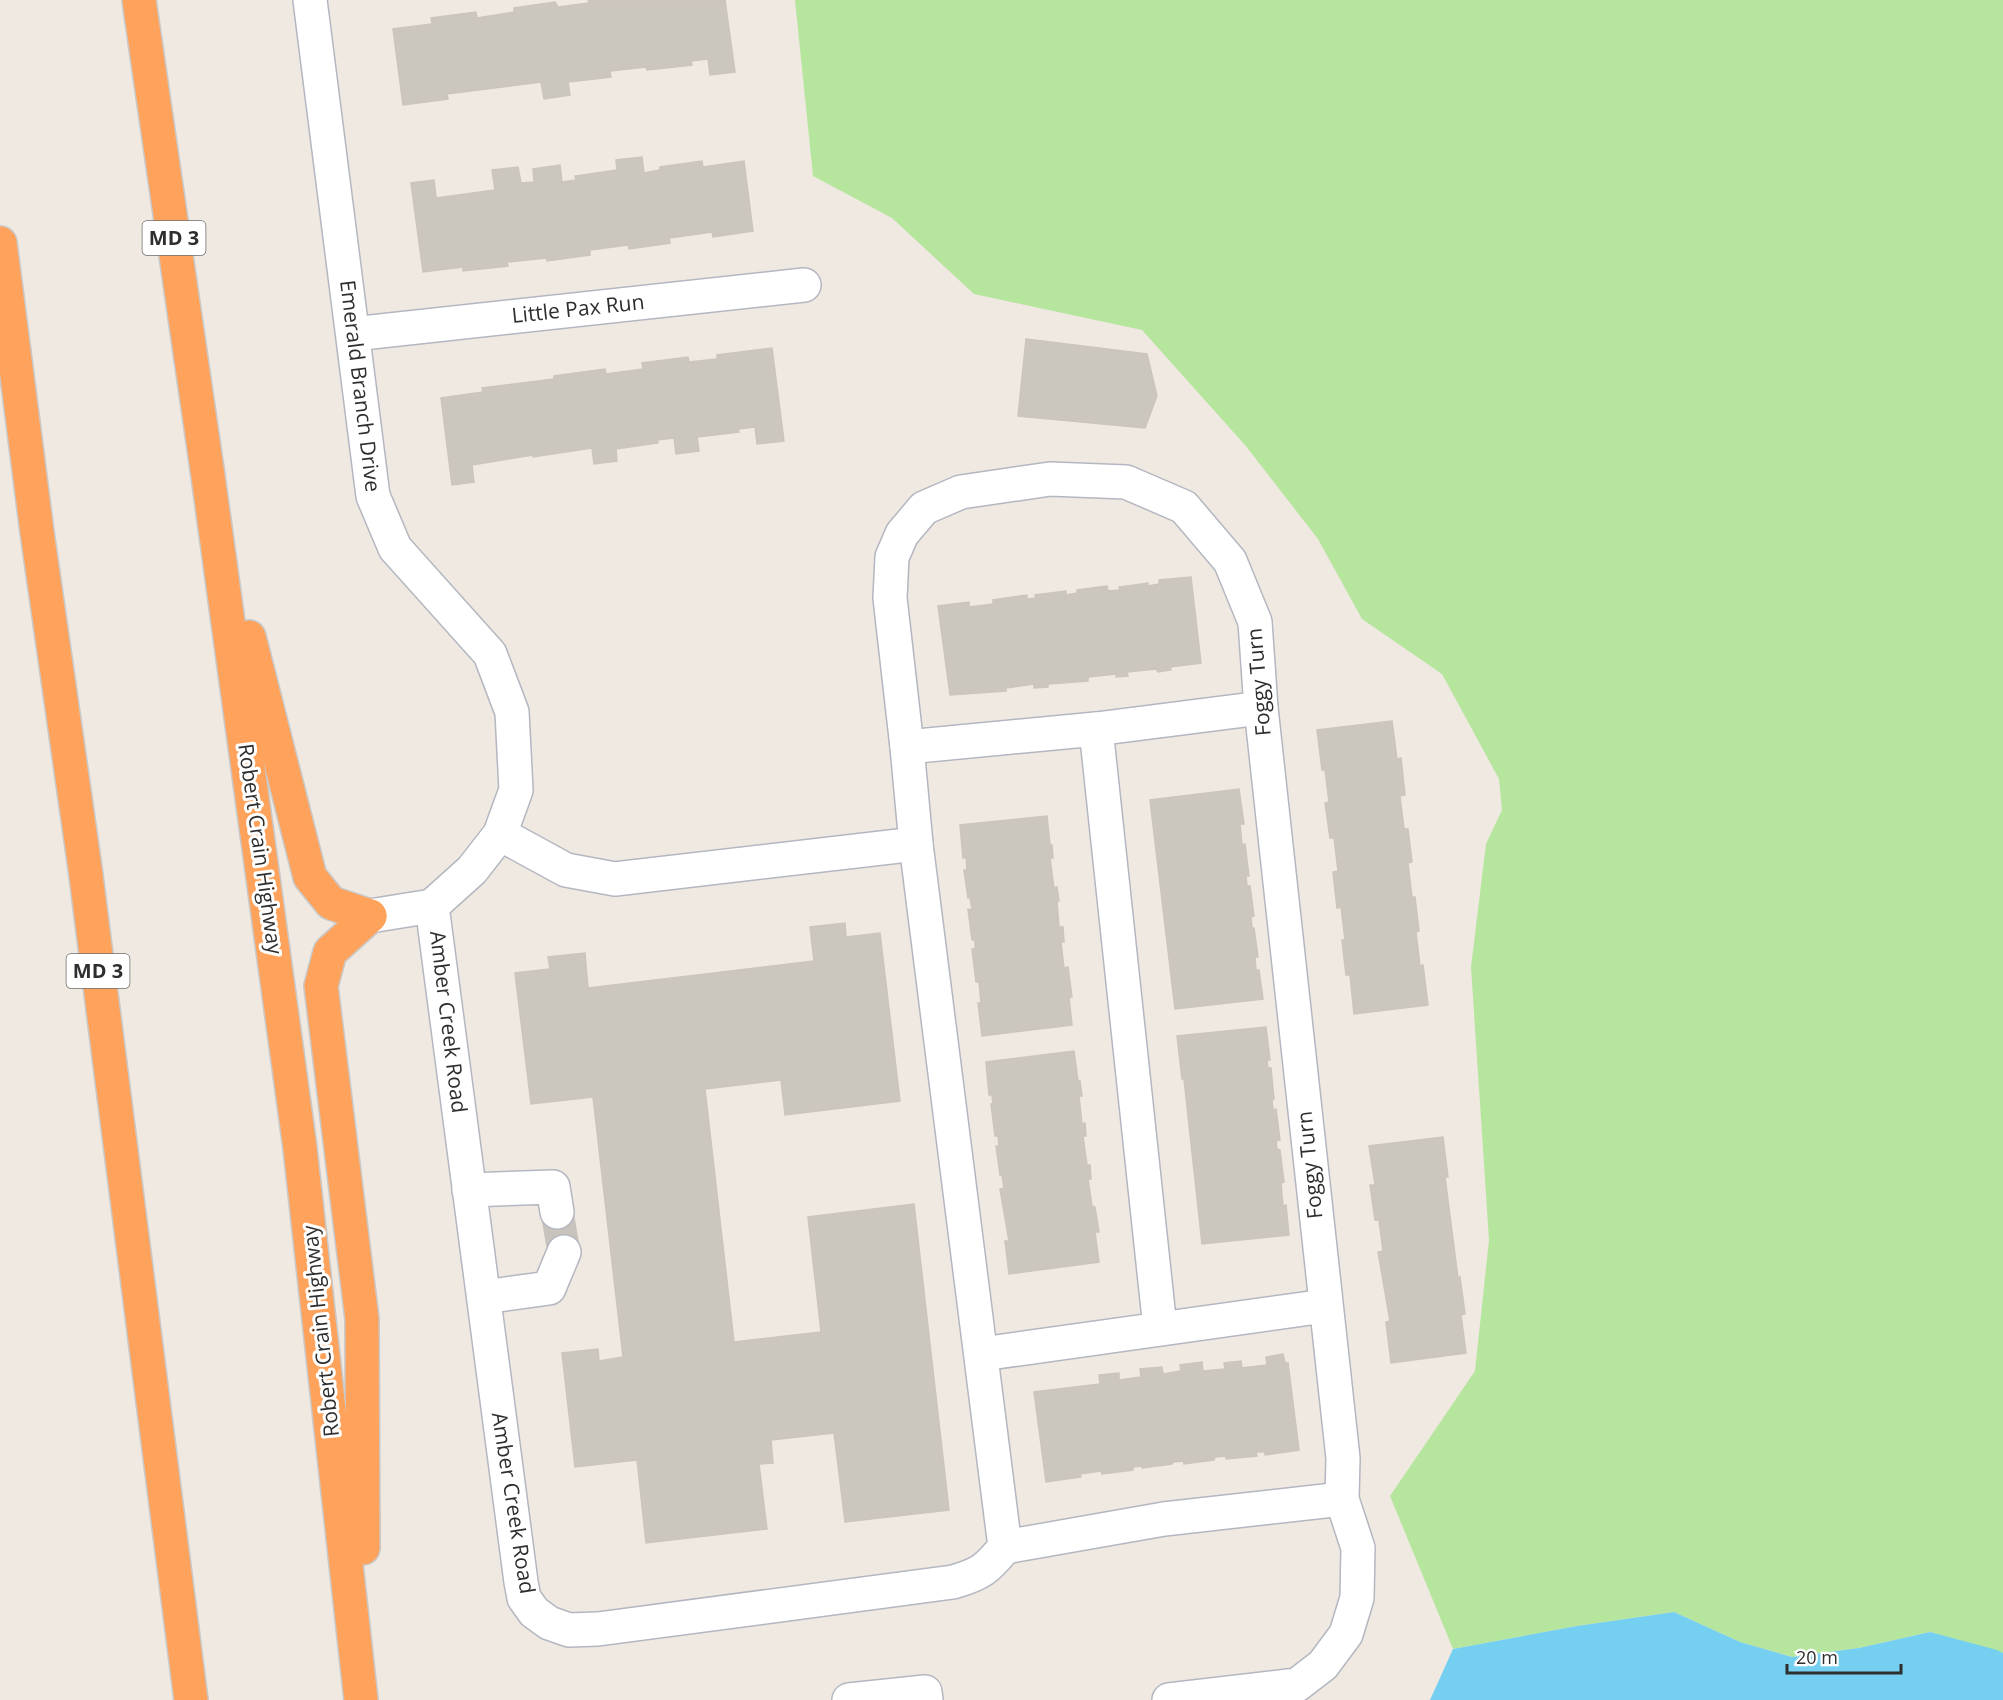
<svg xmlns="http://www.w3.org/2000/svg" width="2003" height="1700" viewBox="0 0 2003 1700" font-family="'Open Sans',sans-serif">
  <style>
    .green { fill: #b6e59e }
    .water { fill: #75cff0 }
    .building { fill: #cbc7bf; stroke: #cbc5ba; stroke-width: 1.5 }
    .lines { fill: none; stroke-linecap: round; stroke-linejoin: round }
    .minor-tunnel { stroke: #c8c4bd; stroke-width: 33; stroke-dasharray: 33 16; stroke-linecap: butt }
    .minor-casing { stroke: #b4b7c1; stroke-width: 36 }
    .highway-casing { stroke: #c9c9c9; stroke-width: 36 }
    .minor { stroke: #fff; stroke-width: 33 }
    .highway { stroke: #ffa35c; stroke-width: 33 }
    .labels { text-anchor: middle; stroke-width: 6; stroke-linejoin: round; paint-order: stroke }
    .shield { fill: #fff; stroke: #6d6d6d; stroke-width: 1.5 }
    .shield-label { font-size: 20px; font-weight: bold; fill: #2e2e2e }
    .street-label { font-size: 21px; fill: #2e2e2e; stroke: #fff }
  </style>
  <rect width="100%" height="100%" fill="#efe9e1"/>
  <!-- green -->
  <polygon class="green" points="795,0 2003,0 2003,1653 1930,1632 1859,1648 1792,1657 1740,1642 1674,1612 1577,1626 1453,1649 1390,1496 1475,1371 1489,1240 1471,967 1486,844 1502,810 1499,779 1442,674 1362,619 1318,539 1245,445 1142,330 974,294 892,218 813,176"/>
  <!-- water -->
  <polygon class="water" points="1674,1612 1740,1642 1792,1657 1859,1648 1930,1632 1997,1650 2003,1653 2003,1700 1430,1700 1453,1649 1577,1626"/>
  <!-- building -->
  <g class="building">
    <polygon points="588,0 725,0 735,72 710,75 708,59 691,61 692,65 647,70 646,67 610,71 611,77 568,82 570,95 544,99 541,82 447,94 448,99 403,105 393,29 432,24 431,18 476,12 477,18 514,12 514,8 555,2 558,7 589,3"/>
    <polygon points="642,157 644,173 660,170 660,167 702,161 703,167 744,161 753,231 713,237 712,232 669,238 670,243 629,249 628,245 590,250 590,255 547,261 547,258 507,262 508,266 463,271 463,267 423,272 411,183 434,180 436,198 495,190 492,170 518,167 521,183 534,182 533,169 560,165 562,182 576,180 575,176 617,170 616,160"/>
    <polygon points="1026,339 1147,354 1157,396 1145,428 1018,416"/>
    <polygon points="772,348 784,441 757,444 755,427 738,429 739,432 697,437 699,451 676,454 674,438 657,440 658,443 616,449 617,461 594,464 592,448 533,457 533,455 472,465 474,482 452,485 441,398 483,392 482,388 554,379 554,376 605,369 606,374 643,369 642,363 688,357 689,362 717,359 717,355"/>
    <polygon points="1191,577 1201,663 1170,667 1171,670 1158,672 1156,669 1127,672 1128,676 1116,677 1116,674 1088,677 1088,681 1048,684 1048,687 1034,688 1034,684 1006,688 1006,691 950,695 938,606 969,602 969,607 993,604 993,600 1027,595 1027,599 1036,598 1035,595 1066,591 1066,595 1077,593 1077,590 1107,586 1108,591 1120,590 1119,587 1148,583 1148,586 1159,584 1159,580"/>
    <polygon points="1392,721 1397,759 1401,758 1405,795 1400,796 1404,829 1408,829 1412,862 1408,863 1412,897 1415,897 1419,931 1416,932 1420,966 1423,965 1428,1005 1354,1014 1350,975 1346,975 1342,940 1345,940 1341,907 1337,908 1333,872 1338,871 1334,838 1330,838 1325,803 1329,802 1325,770 1322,770 1317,730"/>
    <polygon points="1239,789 1244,824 1240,824 1242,845 1245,844 1249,876 1246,876 1247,886 1250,886 1254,916 1251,917 1252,928 1254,928 1258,957 1255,957 1256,970 1259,970 1263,999 1175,1009 1150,800"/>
    <polygon points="1047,816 1050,845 1052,845 1053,858 1050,858 1054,888 1057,887 1059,901 1057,901 1059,927 1063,927 1064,942 1061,942 1064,968 1068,967 1072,997 1069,997 1072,1025 982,1036 978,1003 981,1003 979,982 976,982 972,949 975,949 975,940 972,940 968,909 972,910 970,897 968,898 964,870 967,870 966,857 963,858 960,825"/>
    <polygon points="845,923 846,937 880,933 900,1101 785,1115 781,1080 705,1089 734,1342 821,1332 808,1217 914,1204 949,1510 845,1522 834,1433 771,1440 773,1463 759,1464 767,1529 646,1543 637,1460 575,1467 562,1353 598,1349 599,1361 623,1357 593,1097 531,1104 515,973 550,969 548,957 585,953 588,988 814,961 810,927"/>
    <polygon points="1266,1027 1270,1060 1267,1060 1268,1068 1271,1068 1274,1099 1272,1100 1273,1110 1276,1109 1280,1140 1276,1141 1277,1149 1280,1150 1284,1182 1281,1183 1283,1206 1286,1205 1289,1235 1202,1244 1184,1079 1182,1079 1177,1036"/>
    <polygon points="1074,1051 1078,1081 1080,1081 1082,1096 1079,1096 1082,1124 1085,1123 1086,1136 1083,1136 1087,1165 1090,1165 1091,1179 1088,1179 1092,1206 1095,1207 1099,1232 1095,1232 1099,1262 1009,1274 1005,1241 1009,1241 1000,1189 1004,1188 1002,1175 1000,1175 996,1146 999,1146 998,1136 995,1136 991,1104 993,1104 992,1095 989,1095 986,1062"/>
    <polygon points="1443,1137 1448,1177 1445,1177 1458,1278 1460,1277 1465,1314 1461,1315 1466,1353 1391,1363 1386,1322 1390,1321 1378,1252 1383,1251 1379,1220 1375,1220 1370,1185 1375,1185 1369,1146"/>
    <polygon points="1283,1354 1285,1363 1288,1363 1299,1450 1265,1455 1265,1452 1256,1452 1257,1456 1226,1459 1226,1456 1215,1457 1214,1460 1184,1464 1184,1461 1173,1462 1172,1464 1142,1468 1142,1466 1133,1467 1133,1470 1102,1474 1101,1471 1080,1474 1081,1477 1046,1482 1034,1392 1100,1384 1099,1375 1119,1373 1119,1380 1141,1377 1140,1369 1162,1367 1163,1374 1181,1371 1180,1365 1202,1362 1203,1371 1225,1369 1224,1363 1241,1361 1242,1368 1267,1365 1266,1357"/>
  </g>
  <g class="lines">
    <!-- minor-tunnel -->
    <polyline class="minor-tunnel" points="557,1212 564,1252"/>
    <!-- minor casing -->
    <g class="minor-casing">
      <g id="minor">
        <polyline points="310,0 373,496 395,548 490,654 512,712 516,790 500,834 472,870 432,906"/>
        <polyline points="353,334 804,285"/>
        <polyline points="1096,729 1261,708"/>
        <polyline points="907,747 1096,729 1160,1328"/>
        <polyline points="500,834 566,870 615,879 916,844"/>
        <path d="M432 906 521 1582 524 1598 534 1612 549 1623 569 1630 598 1629 953 1582C981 1574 987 1569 1005 1547"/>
        <polyline points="370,916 432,906"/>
        <polyline points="469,1190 553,1187 557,1212"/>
        <polyline points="484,1297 549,1288 564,1252"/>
        <polyline points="982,1354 1325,1306"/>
        <polyline points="1005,1547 916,844 907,747 890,598 892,557 902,534 924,508 961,492 1050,479 1126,482 1184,507 1230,561 1255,622 1261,708 1343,1458 1342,1499 1358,1548 1357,1598 1346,1634 1323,1665 1297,1685 1169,1700"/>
        <polyline points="1005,1547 1164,1519 1342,1499"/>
        <polyline points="849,1700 925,1692 926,1700"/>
      </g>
    </g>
    <!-- highway casing -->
    <g class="highway-casing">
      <g id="highway">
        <polyline points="139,0 208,476 300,1148 361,1700"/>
        <polyline points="0,243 37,532 85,868 191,1700"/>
        <polyline points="249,637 310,877 331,903 370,916"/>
        <polyline points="363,1548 362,1319 321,986 330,952 370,916"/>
      </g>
    </g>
    <!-- minor -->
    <use href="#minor" class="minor"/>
    <!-- highway -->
    <use href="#highway" class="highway"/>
  </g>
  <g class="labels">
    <!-- shield labels -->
    <g class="shield">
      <rect x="142.5" y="221" width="63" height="34" rx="4.5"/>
      <rect x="66.5" y="954" width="63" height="34" rx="4.5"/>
    </g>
    <g class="shield-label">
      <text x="174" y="245">MD 3</text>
      <text x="98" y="978">MD 3</text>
    </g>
    <!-- street labels -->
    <g class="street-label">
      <text transform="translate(578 309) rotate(-6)" y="7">Little Pax Run</text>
      <text transform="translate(360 386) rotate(83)" y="7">Emerald Branch Drive</text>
      <text transform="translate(1259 682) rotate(-95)" y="7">Foggy Turn</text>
      <text transform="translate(260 849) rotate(82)" y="7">Robert Crain Highway</text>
      <text transform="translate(448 1022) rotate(83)" y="7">Amber Creek Road</text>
      <text transform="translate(1310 1165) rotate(-96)" y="7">Foggy Turn</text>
      <text transform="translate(321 1331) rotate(-96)" y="7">Robert Crain Highway</text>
      <text transform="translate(513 1503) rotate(81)" y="7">Amber Creek Road</text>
    </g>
  </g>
  <!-- scale -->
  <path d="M1787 1664v9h114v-9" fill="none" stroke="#2e2e2e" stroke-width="3"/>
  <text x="1796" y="1664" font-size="18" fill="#2e2e2e" stroke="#ffffff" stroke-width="4.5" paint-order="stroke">20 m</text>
</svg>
